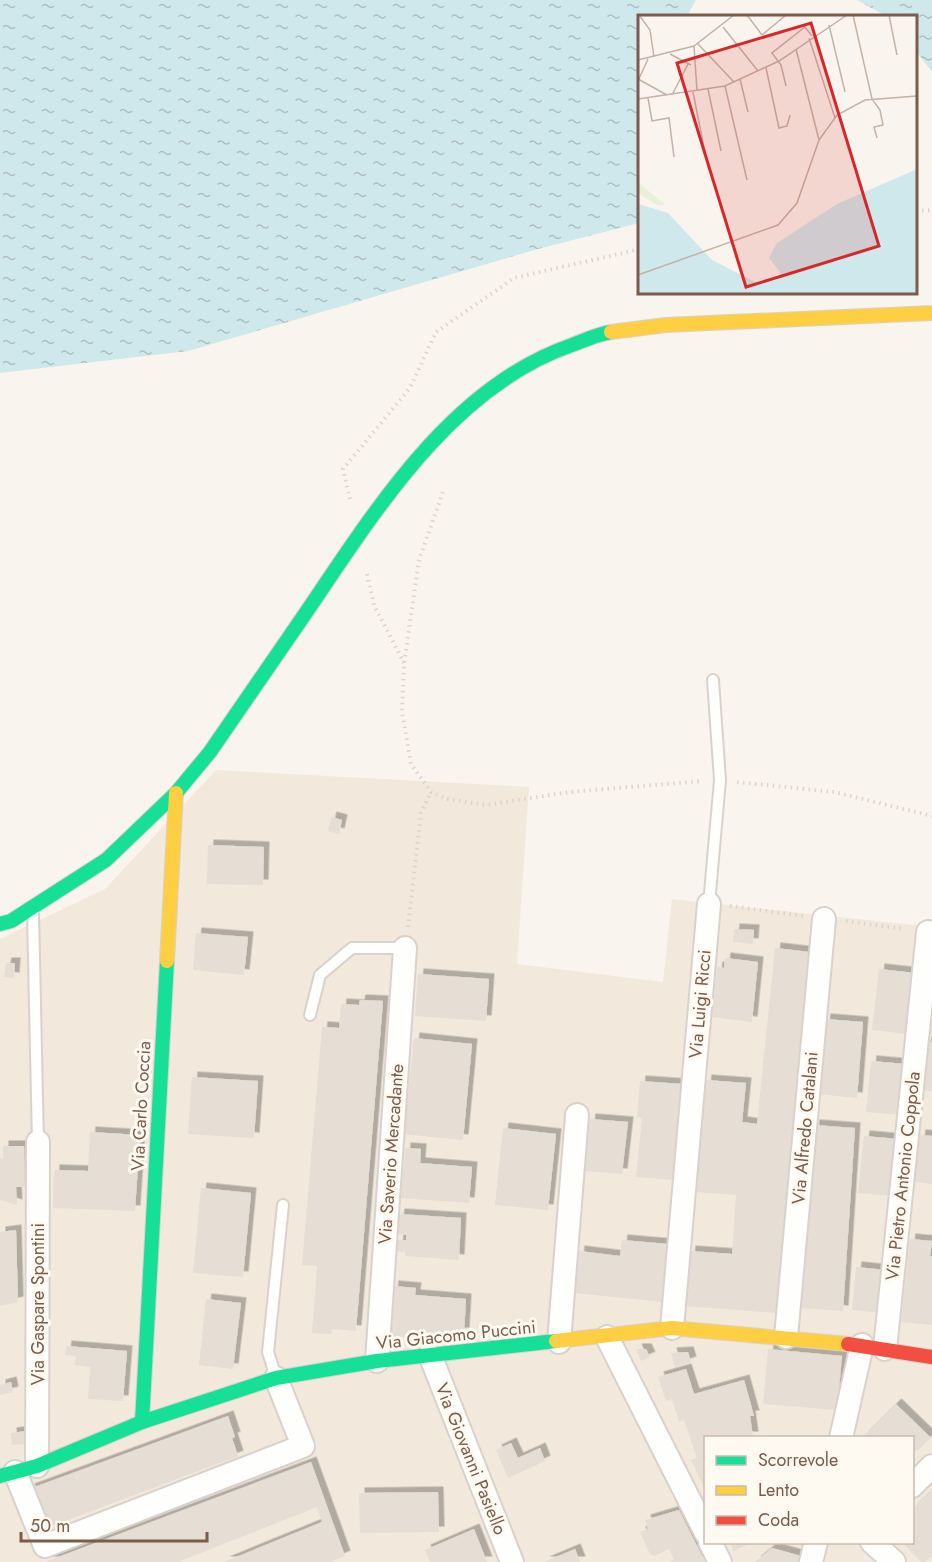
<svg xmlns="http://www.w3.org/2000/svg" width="932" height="1562" viewBox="0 0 932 1562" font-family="Jost,sans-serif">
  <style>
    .residential { fill: #f2e8db; fill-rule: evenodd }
    .water { fill: url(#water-ripples) }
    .building { fill: #e6ddd5; filter: url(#shadow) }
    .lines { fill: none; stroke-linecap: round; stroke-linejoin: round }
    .lane-casing { stroke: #d9d2cc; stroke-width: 14 }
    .street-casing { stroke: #d9d2cc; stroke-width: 26 }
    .fast-casing { stroke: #d9d1ca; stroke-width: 16 }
    .slow-casing { stroke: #d9d1ca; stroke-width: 16 }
    .jam-casing { stroke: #d9d1ca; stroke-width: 16 }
    .path { stroke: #dcd4ce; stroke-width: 4; stroke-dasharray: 1.5 4.5; stroke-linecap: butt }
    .lane { stroke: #fefefc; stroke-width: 10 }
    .street { stroke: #fefefc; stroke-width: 22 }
    .fast { stroke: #16e098; stroke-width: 14 }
    .slow { stroke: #ffcf43; stroke-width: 14 }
    .jam { stroke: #f24e42; stroke-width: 14 }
    .fast-bridge-casing { stroke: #d9d1ca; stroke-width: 16; stroke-linecap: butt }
    .slow-bridge-casing { stroke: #d9d1ca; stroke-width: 16; stroke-linecap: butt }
    .fast-bridge { stroke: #16e098; stroke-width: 14 }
    .slow-bridge { stroke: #ffcf43; stroke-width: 14 }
    .labels { text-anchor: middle; stroke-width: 6; stroke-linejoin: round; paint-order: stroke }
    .street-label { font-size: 18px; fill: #7b5b4a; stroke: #fffaf1 }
    .inset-road { fill: none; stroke: #c3b2a7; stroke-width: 1.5 }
    .view { fill: #d62828; fill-opacity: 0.15; stroke: #d62828; stroke-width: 3 }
    .inset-edge { fill: none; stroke: #7b5b4a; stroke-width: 3 }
  </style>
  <defs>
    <pattern id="water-ripples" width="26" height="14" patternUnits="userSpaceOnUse" patternTransform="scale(1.5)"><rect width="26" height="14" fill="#cee8eb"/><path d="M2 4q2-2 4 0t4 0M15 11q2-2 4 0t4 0" fill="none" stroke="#acbfc0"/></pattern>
    <filter id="shadow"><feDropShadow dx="5.5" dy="-5.5" stdDeviation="0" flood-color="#0004"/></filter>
  </defs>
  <rect width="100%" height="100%" fill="#f9f5ee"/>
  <!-- residential -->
  <path class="residential" d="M216 770 529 787 517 964 663 982 672 899 932 927V1562H0V939L105 889ZM706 1438H912V1542H706Z"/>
  <!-- water -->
  <g class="water">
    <polygon points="0,0 696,0 687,16 640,16 639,223 538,249 188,351 0,373"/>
    <polygon points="857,0 932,0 932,72 916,51 916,16 886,16"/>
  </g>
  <!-- building -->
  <g class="building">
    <polygon points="331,817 342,820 339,834 328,831"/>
    <polygon points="208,845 264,847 263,885 207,884"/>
    <polygon points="734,929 754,930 753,944 733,942"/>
    <polygon points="196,933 248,937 244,975 193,970"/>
    <polygon points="775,948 810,952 778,1313 685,1306 690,1251 732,1254 736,1195 696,1192 706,1080 746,1083 742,1122 757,1124"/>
    <polygon points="725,958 758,962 752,1022 712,1017 717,967 724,968"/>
    <polygon points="6,963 15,963 14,978 4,977"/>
    <polygon points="879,969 915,973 908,1034 872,1030"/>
    <polygon points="418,974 489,979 486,1021 415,1016"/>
    <polygon points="360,1000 383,1001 356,1331 332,1329 331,1334 312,1333 317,1266 302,1265 322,1027 339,1028 341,1004 359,1005"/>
    <polygon points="825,1019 863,1022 857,1098 818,1094"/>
    <polygon points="414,1038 472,1044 463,1140 404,1134"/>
    <polygon points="926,1042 932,1043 932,1091 921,1090"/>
    <polygon points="871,1061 906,1064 901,1115 866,1112"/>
    <polygon points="192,1077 258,1081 254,1138 188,1134"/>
    <polygon points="640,1081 682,1084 674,1180 636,1177 642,1118 637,1117"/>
    <polygon points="590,1119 628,1122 622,1174 585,1171"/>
    <polygon points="814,1125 855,1128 843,1311 800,1308"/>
    <polygon points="503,1128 556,1134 548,1210 495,1205"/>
    <polygon points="90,1132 140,1135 135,1211 53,1208 54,1170 88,1171"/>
    <polygon points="920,1135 932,1136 932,1184 915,1182"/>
    <polygon points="864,1136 898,1139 893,1196 858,1193"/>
    <polygon points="3,1146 24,1146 25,1187 16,1187 17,1205 0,1200 0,1158 3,1158"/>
    <polygon points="405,1148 421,1149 420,1163 472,1167 469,1203 401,1198"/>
    <polygon points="201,1188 251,1193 243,1277 193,1273"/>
    <polygon points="399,1214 461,1218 459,1260 405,1256 405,1252 397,1251 398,1240 406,1240 406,1235 397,1234"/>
    <polygon points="16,1230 18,1302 0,1306 0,1232"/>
    <polygon points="910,1239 932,1241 930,1256 932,1256 932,1325 901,1322"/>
    <polygon points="622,1240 668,1244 662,1302 575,1293 579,1251 620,1256"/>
    <polygon points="856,1267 886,1270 882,1313 852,1310"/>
    <polygon points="393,1286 416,1288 415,1295 466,1299 464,1333 389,1338"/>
    <polygon points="206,1299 241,1303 233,1369 199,1365"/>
    <polygon points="66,1346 127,1351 123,1401 88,1399 90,1367 75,1365 76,1356 65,1355"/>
    <polygon points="636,1349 646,1349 650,1357 641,1361"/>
    <polygon points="768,1349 842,1356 837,1410 763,1404"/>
    <polygon points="688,1352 691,1362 675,1367 671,1353"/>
    <polygon points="686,1369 694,1394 744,1380 754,1416 750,1416 753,1437 705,1437 705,1489 691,1460 697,1458 684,1420 679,1422 672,1399 666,1401 658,1377"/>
    <polygon points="11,1382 13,1392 0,1395 0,1385"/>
    <polygon points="896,1404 930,1437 912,1455 912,1437 863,1437"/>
    <polygon points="228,1416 235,1437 232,1438 238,1456 44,1529 29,1489"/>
    <polygon points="27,1431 28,1444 12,1445 11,1433"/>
    <polygon points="511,1443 518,1458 540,1448 545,1461 508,1478 496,1450"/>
    <polygon points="311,1462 345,1556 330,1562 224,1562 322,1522 317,1507 178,1562 45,1562"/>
    <polygon points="932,1490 932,1556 925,1562 921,1562 902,1542 912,1542 912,1509"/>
    <polygon points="438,1492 439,1532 360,1533 359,1493"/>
    <polygon points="679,1510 705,1562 670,1562 674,1560 669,1549 655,1556 650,1554 640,1532 648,1529 645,1520"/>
    <polygon points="474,1529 487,1562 430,1562 425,1550"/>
    <polygon points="730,1542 752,1542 734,1551"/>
    <polygon points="772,1548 801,1556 800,1562 755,1562"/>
    <polygon points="575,1549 580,1562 544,1562"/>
  </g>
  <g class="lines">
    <!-- lane casing -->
    <g class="lane-casing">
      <g id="lane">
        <polyline points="709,904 720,780 713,680"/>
        <polyline points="33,913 38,1142"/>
        <polyline points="310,1015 320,975 352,948 405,948"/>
        <polyline points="276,1377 268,1352 283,1205"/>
      </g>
    </g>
    <!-- street casing -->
    <g class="street-casing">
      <g id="street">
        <polyline points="672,1328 709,904"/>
        <polyline points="607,1337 706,1533"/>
        <polyline points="786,1337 824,919"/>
        <polyline points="559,1342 577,1115"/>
        <polyline points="885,1349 928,932"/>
        <polyline points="430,1355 512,1562"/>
        <polyline points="377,1361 405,948"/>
        <polyline points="841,1438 862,1345"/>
        <polyline points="37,1466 38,1142"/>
        <polyline points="15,1472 45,1546 303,1446 276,1378"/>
        <polyline points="912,1486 932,1466"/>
        <polyline points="710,1542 720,1562"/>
        <polyline points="872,1542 894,1562"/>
        <polyline points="811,1562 816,1542"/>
      </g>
    </g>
    <!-- fast casing -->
    <g class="fast-casing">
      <g id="fast">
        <polyline points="0,924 11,921 106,860 176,793 210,752 294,630"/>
        <polyline points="142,1422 167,961"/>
        <polyline points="0,1476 37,1466 142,1422 276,1378 377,1361 556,1341"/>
      </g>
    </g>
    <!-- slow casing -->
    <g class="slow-casing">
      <g id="slow">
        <polyline points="167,961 176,793"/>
        <polyline points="556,1341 672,1328 848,1344"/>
      </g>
    </g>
    <!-- jam casing -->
    <g class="jam-casing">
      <polyline id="jam" points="848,1344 932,1357"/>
    </g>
    <!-- path -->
    <g class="path">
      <polyline points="916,211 932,210"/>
      <polyline points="443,492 419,560 404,664 402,711 411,764 431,792 447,799 486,805 569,792 702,781"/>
      <polyline points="350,499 343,469 410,388 436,332 514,278 640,249"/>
      <polyline points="367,574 374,605 404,663"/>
      <polyline points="737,782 834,792 932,816"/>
      <polyline points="730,906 803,916"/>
      <polyline points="846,921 904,929"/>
      <polyline points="408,927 421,813 431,792"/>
    </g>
    <!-- lane -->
    <use href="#lane" class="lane"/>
    <!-- street -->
    <use href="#street" class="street"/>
    <!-- fast -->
    <use href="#fast" class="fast"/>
    <!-- slow -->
    <use href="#slow" class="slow"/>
    <!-- jam -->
    <use href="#jam" class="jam"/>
    <!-- fast-bridge casing -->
    <g class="fast-bridge-casing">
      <path id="fast-bridge" d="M294 630C367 525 444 389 572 345 585 340 598 334 611 332"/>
    </g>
    <!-- slow-bridge casing -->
    <g class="slow-bridge-casing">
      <polyline id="slow-bridge" points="611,332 666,325 932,313"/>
    </g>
    <!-- fast-bridge -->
    <use href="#fast-bridge" class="fast-bridge"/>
    <!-- slow-bridge -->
    <use href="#slow-bridge" class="slow-bridge"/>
  </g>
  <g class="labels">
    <!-- street labels -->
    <g class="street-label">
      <text transform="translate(700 1004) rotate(-85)" y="6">Via Luigi Ricci</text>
      <text transform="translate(141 1106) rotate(-87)" y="6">Via Carlo Coccia</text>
      <text transform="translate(805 1128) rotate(-85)" y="6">Via Alfredo Catalani</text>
      <text transform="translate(391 1154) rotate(-86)" y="6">Via Saverio Mercadante</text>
      <text transform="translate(903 1176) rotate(-84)" y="6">Via Pietro Antonio Coppola</text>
      <text transform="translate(38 1304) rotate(-90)" y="6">Via Gaspare Spontini</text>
      <text transform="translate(456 1335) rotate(-6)" y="6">Via Giacomo Puccini</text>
      <text transform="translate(471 1459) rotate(68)" y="6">Via Giovanni Pasiello</text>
    </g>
  </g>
  <!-- overview -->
  <g transform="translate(638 15)">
    <rect width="279" height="279" fill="#f9f5ee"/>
    <path d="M0 167 27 190H19L0 178Z" fill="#e6f1d8"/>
    <path d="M279 154V279H0V189L30 198 74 245 123 270 141 264 142 257 131 243 139 228 199 189Z" fill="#cee8eb"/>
    <path class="inset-road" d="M1 0 12 15 16 42M109 0 124 20 148 0M215 0 234 84 242 95 245 110 236 112 239 123M251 0 259 40M191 10 207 77M85 12 120 56M171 23 197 103M60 29 96 67M56 31 59 76M158 34 181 125M32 39 53 50M0 45 56 31 96 0M128 53 141 113 149 111 152 100M0 64 29 80M102 64 110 97M0 66 10 44M87 71 109 165M148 71 143 50 134 38 167 12 174 21M70 74 83 136M55 77 67 138M34 80 50 49M10 83 14 106 31 103 36 142M0 84 87 71 141 46 209 0M0 260 140 210 159 188 181 125 199 100 227 85 279 81"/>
    <path class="view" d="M173 8 241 231 108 272 39 48Z"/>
    <rect width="279" height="279" class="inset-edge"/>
  </g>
  <!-- legend -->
  <rect x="704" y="1436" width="210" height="108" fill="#fffaf1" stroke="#cabaae" stroke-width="1.5"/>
  <rect x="716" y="1456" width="30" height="9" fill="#16e098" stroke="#cabaae" stroke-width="1.5"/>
  <text x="758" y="1466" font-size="18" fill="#7b5b4a">Scorrevole</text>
  <rect x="716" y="1486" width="30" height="9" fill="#ffcf43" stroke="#cabaae" stroke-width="1.5"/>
  <text x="758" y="1496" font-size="18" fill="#7b5b4a">Lento</text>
  <rect x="716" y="1516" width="30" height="9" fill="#f24e42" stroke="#cabaae" stroke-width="1.5"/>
  <text x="758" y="1526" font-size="18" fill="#7b5b4a">Coda</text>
  <!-- scale -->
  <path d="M21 1532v9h186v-9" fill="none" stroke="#7b5b4a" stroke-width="3"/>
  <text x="30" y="1532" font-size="18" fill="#7b5b4a" stroke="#fffaf1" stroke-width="4.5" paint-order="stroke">50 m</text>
</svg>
